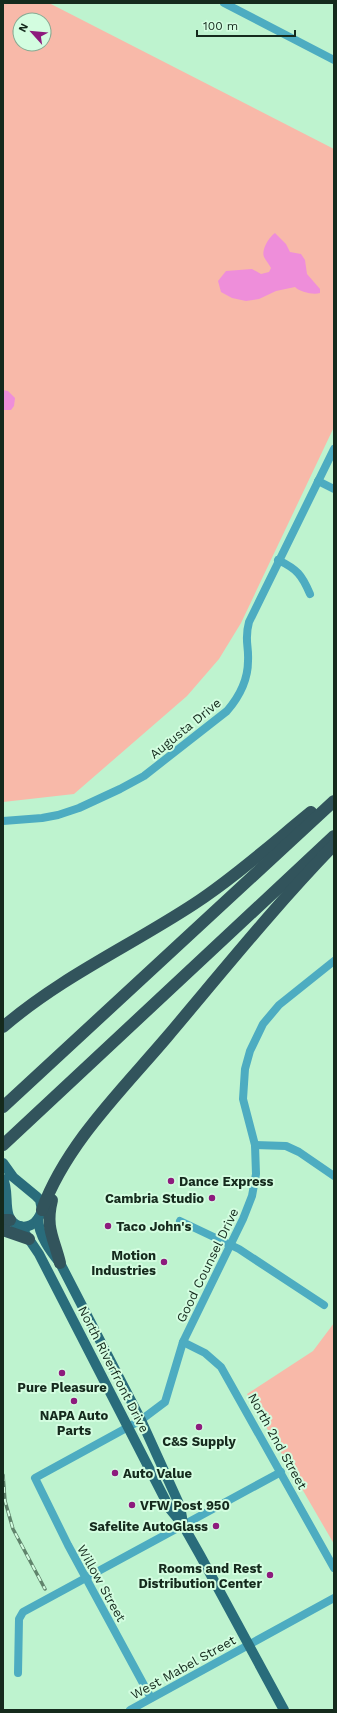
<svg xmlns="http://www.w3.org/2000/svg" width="337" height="1713" viewBox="0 0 337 1713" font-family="'Work Sans',sans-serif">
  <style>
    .green { fill: #f8b9a9; fill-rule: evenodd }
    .water { fill: #ee8eda }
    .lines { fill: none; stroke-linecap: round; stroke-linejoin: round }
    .minor { stroke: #4dacc1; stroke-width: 8 }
    .major { stroke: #296c7b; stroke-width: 10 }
    .highway { stroke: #32545c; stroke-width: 12 }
    .rail-casing { stroke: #60846c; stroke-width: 3.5 }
    .rail { stroke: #d3fde0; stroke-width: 2; stroke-dasharray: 6; stroke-linecap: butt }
    .poi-dot { fill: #8d1b7d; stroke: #d3fde0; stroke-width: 1.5 }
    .labels { text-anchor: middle; stroke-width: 4; stroke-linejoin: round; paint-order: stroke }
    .street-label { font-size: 13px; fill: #152a1d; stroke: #d3fde0 }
    .poi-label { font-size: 13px; font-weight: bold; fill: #152a1d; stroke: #d3fde0; text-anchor: start }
  </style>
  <rect width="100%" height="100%" fill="#bef3cf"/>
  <!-- green -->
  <g class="green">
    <path d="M3 3H49L334 149V427L241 623 219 659 187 696 74 794 3 802ZM20 20H44V44H20Z"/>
    <polygon points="334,1323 334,1544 247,1394 313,1351"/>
  </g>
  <!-- water -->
  <g class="water">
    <path d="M275 233 286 244 290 252 301 254 305 260 307 274 320 289V293C313 295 300 292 295 287L276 291 259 299 246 301 232 298 221 292 218 281 226 271 252 269 261 274 269 272 271 268C269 264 266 261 264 257 261 250 269 237 275 233Z"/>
    <polygon points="3,390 8,391 15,398 14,406 11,410 3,410"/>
  </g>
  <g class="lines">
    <!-- minor -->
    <g class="minor">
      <polyline points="224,3 334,60"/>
      <polyline points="318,481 334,489"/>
      <path d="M278 560C297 569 302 575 310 594"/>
      <path d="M3 821 42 818 58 815 79 808 120 789 144 776 227 711C239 697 248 681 248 661 249 645 244 640 249 622L334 449"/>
      <polyline points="255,1145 286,1146 299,1152 334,1176"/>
      <polyline points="180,1221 239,1249 324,1305"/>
      <polyline points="183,1342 205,1353 221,1367 334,1568"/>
      <polyline points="18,1673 19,1619 23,1612 281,1472"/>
      <polyline points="151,1698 68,1545 35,1478 141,1420 165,1402 183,1342 243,1219 252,1196 256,1174 255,1145 243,1099 245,1069 250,1051 263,1024 279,1005 334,961"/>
      <polyline points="130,1710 334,1598"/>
    </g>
    <!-- major -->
    <g class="major">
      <path d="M3 1163 13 1177 36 1196 40 1200 42 1210C40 1216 37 1222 31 1225 27 1227 23 1227 19 1226 0 1219 11 1193 3 1179"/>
      <path d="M38 1219C39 1236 50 1251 60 1263L141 1420 180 1506 183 1523"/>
      <polyline points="20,1226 39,1254 170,1509 183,1525 200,1555 284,1710"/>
    </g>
    <!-- highway -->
    <g class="highway">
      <path d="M3 1027C61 977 130 946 194 904 234 878 274 842 311 812"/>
      <polyline points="3,1107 334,801"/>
      <polyline points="3,1145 334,836"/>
      <path d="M52 1200C45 1228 54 1238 60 1263"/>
      <path d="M42 1210C66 1144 122 1090 167 1037 222 972 275 906 334 845"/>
      <polyline points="3,1220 10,1220"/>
      <polyline points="3,1230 29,1239"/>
    </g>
    <!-- rail casing -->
    <g class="rail-casing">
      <polyline id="rail" points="3,1475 5,1501 13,1529 45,1589"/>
    </g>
    <!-- rail -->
    <use href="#rail" class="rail"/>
  </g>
  <!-- markers -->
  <g class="poi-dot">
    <circle cx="171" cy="1181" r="4"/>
    <circle cx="212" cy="1198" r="4"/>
    <circle cx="108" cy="1226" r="4"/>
    <circle cx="164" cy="1262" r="4"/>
    <circle cx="62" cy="1373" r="4"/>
    <circle cx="74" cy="1401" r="4"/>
    <circle cx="199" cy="1427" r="4"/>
    <circle cx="115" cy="1473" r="4"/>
    <circle cx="132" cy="1505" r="4"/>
    <circle cx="216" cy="1526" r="4"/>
    <circle cx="270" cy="1575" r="4"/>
  </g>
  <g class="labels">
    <!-- street labels -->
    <g class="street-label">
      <text transform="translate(185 728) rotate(-39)" y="5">Augusta Drive</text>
      <text transform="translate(207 1265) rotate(-64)" y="5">Good Counsel Drive</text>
      <text transform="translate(114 1369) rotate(63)" y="5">North Riverfront Drive</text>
      <text transform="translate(278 1441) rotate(61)" y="5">North 2nd Street</text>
      <text transform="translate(102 1583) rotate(61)" y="5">Willow Street</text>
      <text transform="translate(183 1667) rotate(-29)" y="5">West Mabel Street</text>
    </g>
    <!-- poi labels -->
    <g class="poi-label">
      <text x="179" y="1186">Dance Express</text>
      <text x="204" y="1203" text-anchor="end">Cambria Studio</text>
      <text x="116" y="1231">Taco John's</text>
      <text x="156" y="1260" text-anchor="end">Motion<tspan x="156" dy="15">Industries</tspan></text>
      <text x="62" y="1392" text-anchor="middle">Pure Pleasure</text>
      <text x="74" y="1420" text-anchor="middle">NAPA Auto<tspan x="74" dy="15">Parts</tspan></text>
      <text x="199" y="1446" text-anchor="middle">C&amp;S Supply</text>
      <text x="123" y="1478">Auto Value</text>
      <text x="140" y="1510">VFW Post 950</text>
      <text x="208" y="1531" text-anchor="end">Safelite AutoGlass</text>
      <text x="262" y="1573" text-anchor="end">Rooms and Rest<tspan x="262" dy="15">Distribution Center</tspan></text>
    </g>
  </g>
  <!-- border -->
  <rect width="337" height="1713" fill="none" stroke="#152a1d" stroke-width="8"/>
  <!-- north arrow -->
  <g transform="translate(32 32) rotate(297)"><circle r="19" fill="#d3fde0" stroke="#87a992"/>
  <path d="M0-3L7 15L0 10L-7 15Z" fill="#8d1b7d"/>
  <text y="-6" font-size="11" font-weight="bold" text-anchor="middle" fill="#152a1d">N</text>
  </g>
  <!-- scale -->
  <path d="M197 30v6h98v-6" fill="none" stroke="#152a1d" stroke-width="2"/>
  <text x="203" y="30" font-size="12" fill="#152a1d" stroke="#d3fde0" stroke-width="3" paint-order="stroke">100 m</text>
</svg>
